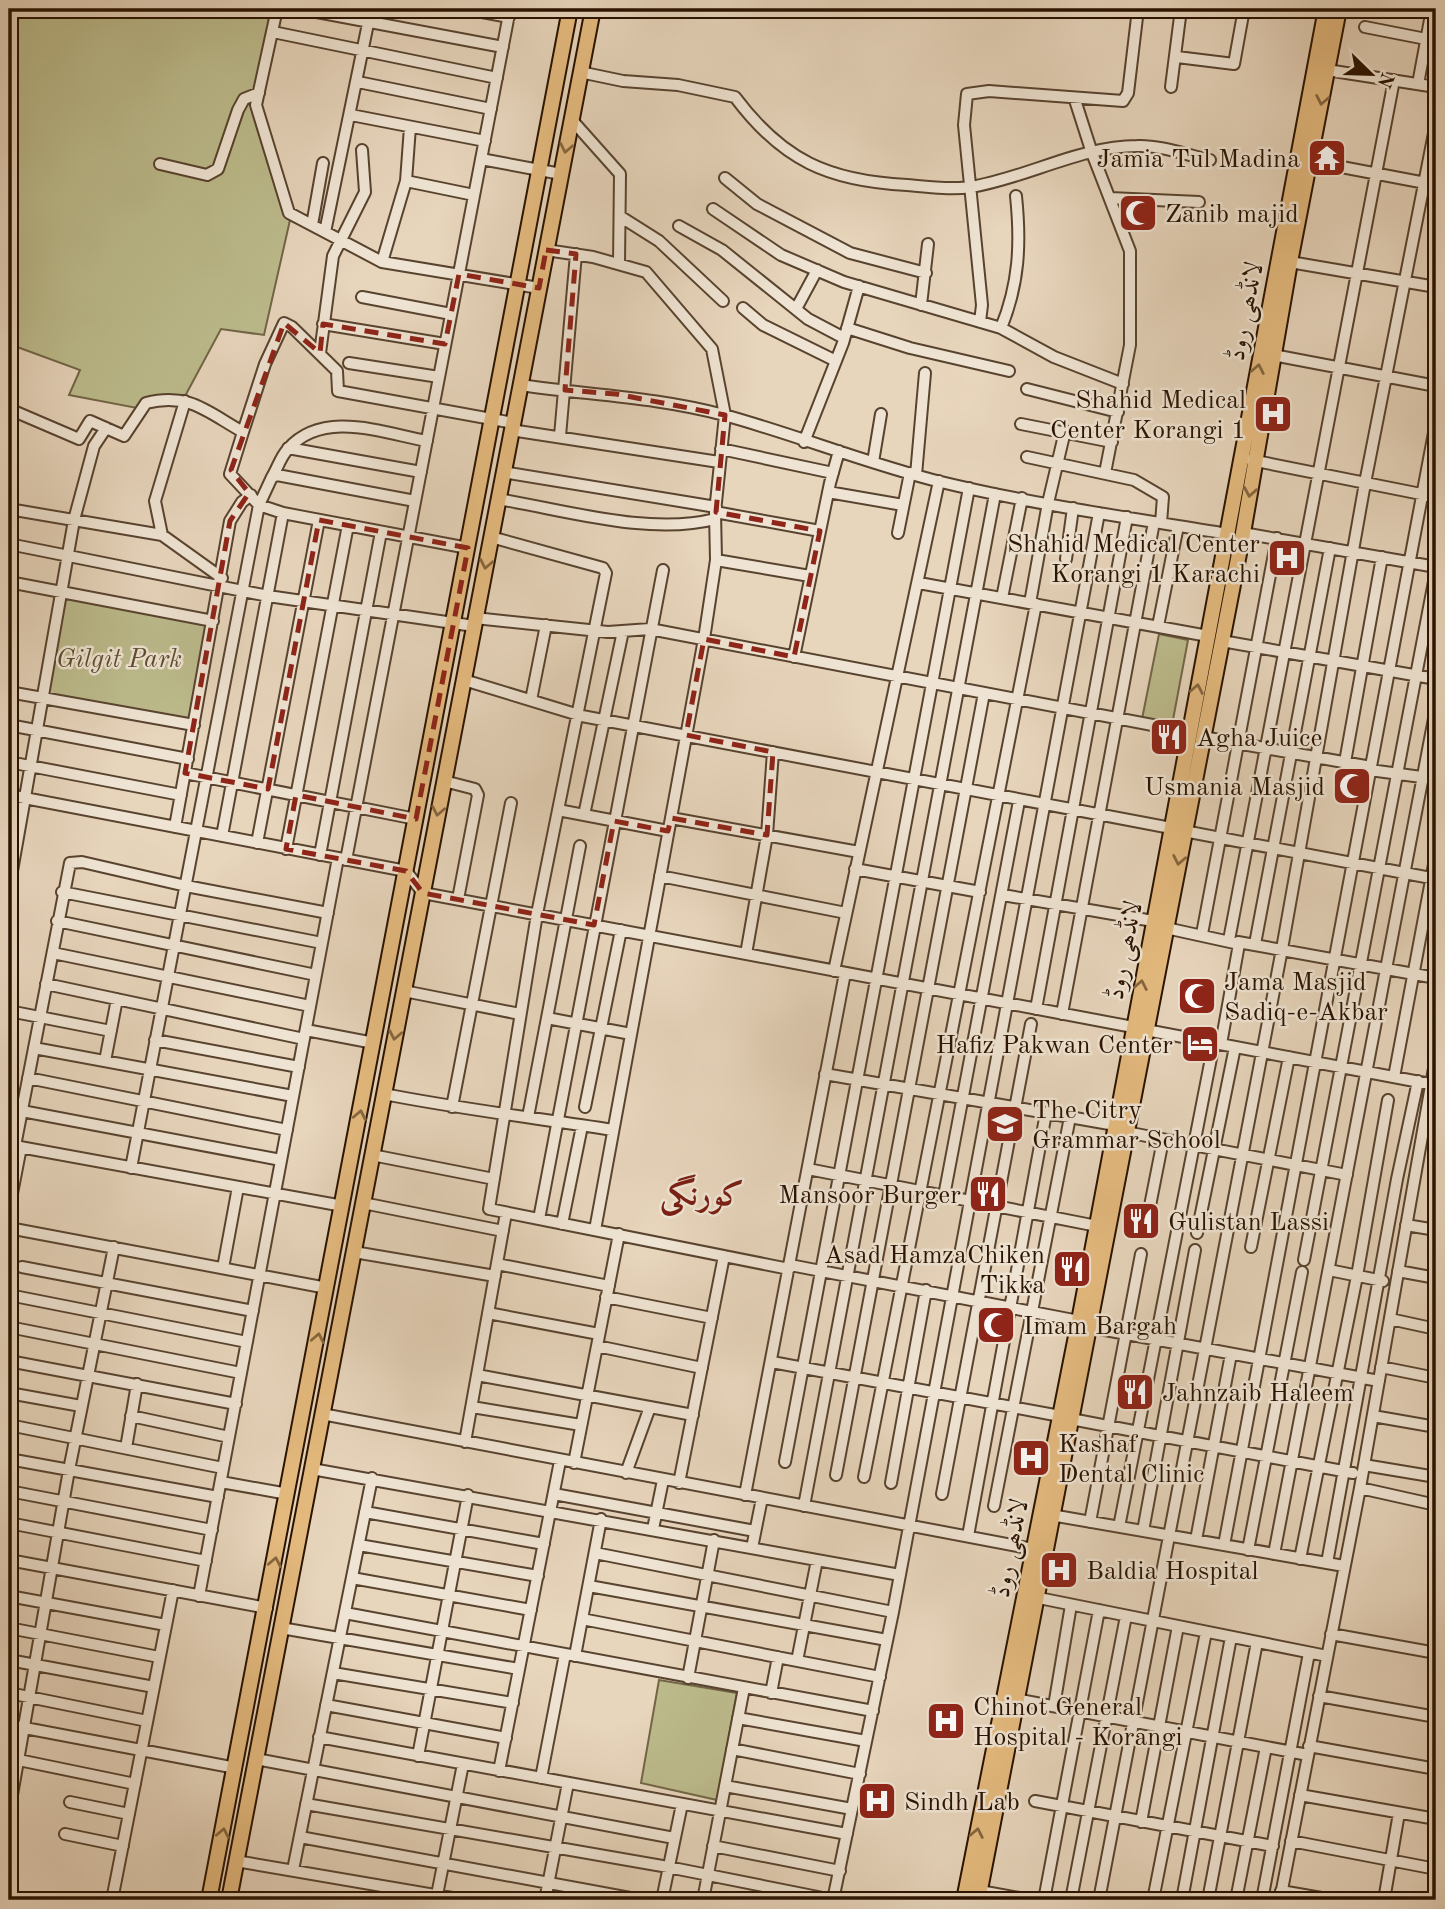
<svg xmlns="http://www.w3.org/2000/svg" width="1445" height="1909" viewBox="0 0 1445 1909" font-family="'Old Standard TT',Amiri,serif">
  <rect width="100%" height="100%" fill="#e7d5bc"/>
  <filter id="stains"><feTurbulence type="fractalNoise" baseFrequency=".00286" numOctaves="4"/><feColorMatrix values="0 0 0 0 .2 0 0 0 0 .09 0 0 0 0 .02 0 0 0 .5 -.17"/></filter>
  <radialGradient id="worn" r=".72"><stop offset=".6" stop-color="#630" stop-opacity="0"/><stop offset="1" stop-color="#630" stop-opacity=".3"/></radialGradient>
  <!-- green -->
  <path fill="#bcbb8c" stroke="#726646" stroke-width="2" d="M9,9H272L253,104L290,220L264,335L221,329L184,398L173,395L146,403L142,409L69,395L80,370L9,344Z
    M64,593L213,621L194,725L44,698Z
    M1159,634L1188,640L1172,725L1142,719Z
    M659,1680L737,1693L717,1800L641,1783Z"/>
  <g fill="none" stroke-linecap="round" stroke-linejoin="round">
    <!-- minor casing -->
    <g stroke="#58432f" stroke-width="14">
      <path id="minor" d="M277,9L256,105L289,213L382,262L539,288
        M301,9L503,47
        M466,9L509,17
        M1365,27L1426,39
        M273,32L497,78
        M1177,57L1234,64L1244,9
        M1327,70L1436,87
        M580,72L623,81L678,85L735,97C783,161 829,181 907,185C928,187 951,190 971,187C1026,178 1081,146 1137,146C1160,145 1187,155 1210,160
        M358,82L491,109
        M1418,84L1432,9
        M1171,87L1181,9
        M1075,100L1092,153L1130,251V345L1105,473
        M351,115L485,141
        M571,119L620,174L619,264
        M481,159L561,174
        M1310,161L1436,185
        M160,164L207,175L218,169L238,110L244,99L259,93
        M725,178L757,204L850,253L926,273
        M406,181L474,195
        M1110,198L1199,202
        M713,209L781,255L844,282L1001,328L1054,357L1123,384
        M621,217L659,241L723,301
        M312,225L323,163
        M679,226L722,250L808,319L844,338
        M325,232L371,9
        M546,250L593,257L646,272L712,349L725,415L715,512L716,560L704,639L595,1230
        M382,262L406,181L410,127
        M1290,262L1436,287
        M362,297L451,314
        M921,305L928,244
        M743,308L763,325L836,361
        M796,309L817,270
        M980,322L982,305L964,125L967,94L989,91L1123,101L1128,93L1138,9
        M323,324L445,344
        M847,328L910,348L1009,371
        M1001,328C1019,284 1021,244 1016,196
        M320,353L333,256L365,192L362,150
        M1273,355L1436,386
        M349,363L439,377
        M520,385C589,395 657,397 724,415C797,435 868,464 941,482C1036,505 1132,518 1228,534
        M1027,389L1118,412
        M9,409L79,439L90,421L124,436L146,403C189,392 207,412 243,432L230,474L259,505L283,513L468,548
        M1021,424L1112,442
        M511,430L719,462
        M243,432L265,364L284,323L292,327L337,371L338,391L513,423
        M560,436L576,254
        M804,442L843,343L859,286
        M288,448L421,472
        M721,449L833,473
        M1027,457L1134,480L1163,497L1161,523
        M1251,460L1436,497
        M873,462L881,414
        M503,472L716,507
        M916,475L925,373
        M272,477C277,469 281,456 288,449C323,409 383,433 427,441
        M828,492L903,505
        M498,499C565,510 650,536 715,519
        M9,509L162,535L222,578
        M715,512L820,531
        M898,533L910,473
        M1243,533L1436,567
        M162,535L155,501L185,401
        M491,537L603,568L606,573L537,914L489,1209L789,1269
        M9,544L268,596L474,626
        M1066,559L1073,508
        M716,560L810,576
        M9,582L213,621
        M919,583L1208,636
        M1002,598L1022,498
        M1030,603L1048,503L1065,431
        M475,618L608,632L650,629L1189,732
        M1158,626L1178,526
        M1222,641L1436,679
        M794,657L830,483L839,451
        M464,680L582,716L1171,828
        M9,692L194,725
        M531,700L546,625
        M9,725L188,759
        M1203,737L1371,767
        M9,762L181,795
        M1345,762L1382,557
        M1370,770L1436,779
        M185,773L416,819
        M444,781L475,789L478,795L458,899
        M9,795L406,871L423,893L1133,1027
        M558,810L668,831
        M584,815L623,631
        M671,818L859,852
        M175,827L230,521L242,502L251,495
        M1184,831L1436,879
        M222,836L283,513
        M257,843L319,520
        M286,849L348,525
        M320,855L381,532
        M346,860L510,9
        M855,869L980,892
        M660,876L846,913
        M9,888L74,520L94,446L106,428
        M62,892L322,943
        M1003,895L1153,921
        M57,921L316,975
        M1166,928L1239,944L1221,1044
        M1202,934L1277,538
        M1229,940L1394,80
        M1238,942L1436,978
        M1255,944L1330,548
        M53,953L310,1006
        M746,954L767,835L773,752
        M834,971L939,481
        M46,984L304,1039
        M404,991L520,1014
        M1036,1009L1127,517
        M9,1011L111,1031
        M1062,1014L1154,522
        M547,1018L631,1034
        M306,1030L374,1043
        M1146,1030L1425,1083
        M155,1040L299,1067
        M34,1048L293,1096
        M105,1061L117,999
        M825,1074L1115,1125
        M1394,1077L1436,854
        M28,1078L287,1130
        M384,1094C460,1109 536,1118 613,1130
        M452,1107L511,803
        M585,1107L621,930
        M22,1111L281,1160
        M528,1117L580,846
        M1126,1132L1347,1175
        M9,1145L343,1206
        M15,1146L70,863L82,862L186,886L328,913
        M372,1155L494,1179
        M131,1168L259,505L272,477L277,475L415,501
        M808,1169L1097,1226
        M944,1196L1019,801
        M363,1203L503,1231
        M9,1209L21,1147
        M539,1219L663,570
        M562,1224L582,1126
        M1406,1225L1436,1230
        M1146,1226L1163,1140
        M9,1228L327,1288
        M1197,1233L1235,1047
        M1251,1247L1289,1057
        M354,1252L495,1276
        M1304,1260L1436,571
        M497,1264L609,1286
        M790,1265L1079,1321
        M22,1267L253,1311
        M223,1268L238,1187
        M1329,1270L1383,1281
        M1398,1271L1436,1278
        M9,1295L247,1342
        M606,1297L712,1318
        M488,1313L599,1334
        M1390,1319L1436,1329
        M9,1327L241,1373
        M1089,1327L1379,1381
        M597,1346L702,1368
        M9,1361L236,1404
        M772,1362L1060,1416
        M1381,1367L1436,1378
        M477,1375L693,1415
        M9,1393L81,1406
        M472,1407L581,1425
        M322,1414L1033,1549
        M131,1416L229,1437
        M1373,1416L1436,1427
        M1071,1419L1353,1473
        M9,1425L223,1468
        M465,1442L506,1213
        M126,1448L137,1384
        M9,1459L218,1497
        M785,1462L969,488
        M574,1463L619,1234
        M1364,1465L1436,1477
        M312,1469L900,1575
        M626,1473L650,1407
        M836,1475L984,693
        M864,1477L1036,604
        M221,1482L288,1494
        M679,1483L724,1256
        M891,1483L926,1290
        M1360,1488L1436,1505
        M9,1491L212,1530
        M554,1494L755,1531
        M942,1494L1031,1024
        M745,1495L845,973
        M804,1506L995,494
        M994,1506L1070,1117
        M365,1512L544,1544
        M1051,1515L1344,1566
        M1090,1522L1141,1254
        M9,1523L206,1561
        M1119,1527L1214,1043
        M653,1529L663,1480
        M1143,1531L1195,1250
        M968,1536L1046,1113
        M1196,1540L1231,1354
        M359,1545L538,1576
        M1224,1545L1436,422
        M752,1548L762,1498
        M1248,1550L1302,1272
        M595,1553L893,1612
        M1274,1554L1436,708
        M1300,1559L1357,1276L1388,1100
        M9,1560L267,1608
        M1327,1563L1397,1179L1418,1081
        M352,1578L531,1610
        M589,1586L887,1640
        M9,1596L166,1625
        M199,1596L338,858
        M1034,1597L1327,1656
        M345,1613L873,1711
        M582,1619L880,1677
        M9,1628L159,1657
        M281,1628L519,1669
        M1331,1634L1436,1653
        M575,1656L601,1519
        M9,1660L154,1687
        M797,1661L817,1560
        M333,1673L513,1703
        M688,1678L714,1540
        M9,1693L147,1721
        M771,1693L778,1657
        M1319,1696L1436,1717
        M1015,1699L1308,1755
        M326,1705L506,1738
        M1054,1706L1071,1605
        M738,1718L866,1741
        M9,1725L236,1768
        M319,1737L847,1834
        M1309,1746L1436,1769
        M732,1749L860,1774
        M418,1756L468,1495
        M9,1758L135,1784
        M256,1759L674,1838
        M499,1771L560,1461
        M541,1778L565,1654
        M725,1786L852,1809
        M1300,1795L1436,1819
        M1035,1801L1273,1846
        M70,1802L129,1814
        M306,1804L668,1867L833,1900
        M9,1812L69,1470L114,1247
        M1141,1822L1178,1626
        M65,1834L123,1846
        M300,1837L641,1900
        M1291,1841L1436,1869
        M713,1846L840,1871
        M236,1861L464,1900
        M293,1870L372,1478
        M980,1891L1030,1900
        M1281,1891L1333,1900
        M437,1895L463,1764
        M112,1900L173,1590
        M545,1900L568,1783
        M662,1900L682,1804
        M703,1900L744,1688
        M833,1900L893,1612L1099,513
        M1044,1900L1099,1610
        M1071,1900L1126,1616
        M1099,1900L1282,949L1365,483L1436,123
        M1153,1900L1206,1632
        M1182,1900L1231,1637
        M1208,1900L1257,1642
        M1236,1900L1266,1747
        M1262,1900L1309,1653
        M1280,1900L1360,1488L1436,1057
        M1384,1900L1399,1813"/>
    </g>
    <!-- major casing -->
    <g stroke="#291200" stroke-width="18">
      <path id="major" d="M209,1900L570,9
        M229,1900L593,9
        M964,1900L1079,1321L1326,9
        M978,1900L1243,533L1290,262L1339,9"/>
    </g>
    <!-- minor -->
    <use href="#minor" stroke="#efe4d3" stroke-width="10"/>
    <!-- major -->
    <use href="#major" stroke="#e4ba7e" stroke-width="14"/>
  </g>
  <!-- one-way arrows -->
  <defs><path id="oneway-chevron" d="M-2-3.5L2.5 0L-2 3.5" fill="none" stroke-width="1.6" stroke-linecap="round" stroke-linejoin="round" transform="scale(1.75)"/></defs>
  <g stroke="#86663f">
    <use href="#oneway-chevron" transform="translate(1322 100) rotate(101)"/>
    <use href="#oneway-chevron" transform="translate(566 148) rotate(101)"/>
    <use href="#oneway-chevron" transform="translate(1258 369) rotate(-79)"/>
    <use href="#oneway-chevron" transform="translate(1250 492) rotate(100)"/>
    <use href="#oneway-chevron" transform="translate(486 564) rotate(101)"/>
    <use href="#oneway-chevron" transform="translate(1197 689) rotate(-79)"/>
    <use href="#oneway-chevron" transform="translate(438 811) rotate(101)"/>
    <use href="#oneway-chevron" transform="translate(1179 860) rotate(101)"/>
    <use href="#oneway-chevron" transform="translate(1141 985) rotate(-79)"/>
    <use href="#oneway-chevron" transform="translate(395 1035) rotate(101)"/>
    <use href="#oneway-chevron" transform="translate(360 1115) rotate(-79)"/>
    <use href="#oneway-chevron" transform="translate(318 1338) rotate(-79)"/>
    <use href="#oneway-chevron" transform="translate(275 1562) rotate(-79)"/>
    <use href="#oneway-chevron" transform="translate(223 1833) rotate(-79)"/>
    <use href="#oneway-chevron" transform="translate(977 1833) rotate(-79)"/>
  </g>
  <!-- marked area -->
  <path fill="none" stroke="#8f2418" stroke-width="5" stroke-dasharray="14 9" stroke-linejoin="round" d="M546,250L576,254L565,390L616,394L725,415L716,512L820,531L794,657L704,639L686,735L773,752L767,835L671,818L668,831L614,821L594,925L423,893L406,871L286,849L296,795L416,819L468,548L319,520L268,789L185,773L230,521L249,493L231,470L284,323L320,353L323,324L445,344L459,274L539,288Z"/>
  <!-- icons -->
  <defs>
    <g id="temple-square" transform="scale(2.0125)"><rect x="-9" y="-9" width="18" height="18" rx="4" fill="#8f2418" stroke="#efe4d3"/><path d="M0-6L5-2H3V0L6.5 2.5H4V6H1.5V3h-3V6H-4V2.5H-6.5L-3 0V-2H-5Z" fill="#fff"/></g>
    <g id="mosque-square" transform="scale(2.0125)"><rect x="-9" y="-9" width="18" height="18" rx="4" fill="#8f2418" stroke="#efe4d3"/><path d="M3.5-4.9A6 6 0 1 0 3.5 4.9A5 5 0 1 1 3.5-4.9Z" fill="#fff"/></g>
    <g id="hospital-square" transform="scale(2.0125)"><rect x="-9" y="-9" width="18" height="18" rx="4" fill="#8f2418" stroke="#efe4d3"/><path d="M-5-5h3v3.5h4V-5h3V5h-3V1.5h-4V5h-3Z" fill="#fff"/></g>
    <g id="restaurant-square" transform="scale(2.0125)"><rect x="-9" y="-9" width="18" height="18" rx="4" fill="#8f2418" stroke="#efe4d3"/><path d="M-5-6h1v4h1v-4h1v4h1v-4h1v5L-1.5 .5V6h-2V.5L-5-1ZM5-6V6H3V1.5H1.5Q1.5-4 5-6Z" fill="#fff"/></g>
    <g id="hotel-square" transform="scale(2.0125)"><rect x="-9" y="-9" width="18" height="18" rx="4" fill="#8f2418" stroke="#efe4d3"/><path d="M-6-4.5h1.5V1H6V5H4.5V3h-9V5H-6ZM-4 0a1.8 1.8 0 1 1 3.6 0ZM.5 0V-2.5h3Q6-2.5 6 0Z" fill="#fff"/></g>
    <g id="school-square" transform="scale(2.0125)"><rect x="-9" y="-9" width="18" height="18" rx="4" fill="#8f2418" stroke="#efe4d3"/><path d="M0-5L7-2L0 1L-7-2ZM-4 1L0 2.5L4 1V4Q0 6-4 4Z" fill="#fff"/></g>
  </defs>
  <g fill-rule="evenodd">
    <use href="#temple-square" x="1327" y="158"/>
    <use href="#mosque-square" x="1138" y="213"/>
    <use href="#hospital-square" x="1273" y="414"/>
    <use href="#hospital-square" x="1287" y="558"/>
    <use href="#restaurant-square" x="1169" y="737"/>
    <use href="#mosque-square" x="1352" y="786"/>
    <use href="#mosque-square" x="1197" y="996"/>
    <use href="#hotel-square" x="1200" y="1044"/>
    <use href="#school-square" x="1005" y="1124"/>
    <use href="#restaurant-square" x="988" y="1194"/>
    <use href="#restaurant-square" x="1141" y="1221"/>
    <use href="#restaurant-square" x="1072" y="1269"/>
    <use href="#mosque-square" x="996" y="1325"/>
    <use href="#restaurant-square" x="1135" y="1392"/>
    <use href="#hospital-square" x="1031" y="1458"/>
    <use href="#hospital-square" x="1059" y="1570"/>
    <use href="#hospital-square" x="946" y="1721"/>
    <use href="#hospital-square" x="877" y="1801"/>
  </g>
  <g text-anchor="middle" stroke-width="5" stroke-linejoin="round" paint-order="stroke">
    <!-- poi labels -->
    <g font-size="26" fill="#291200" stroke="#efe4d3" text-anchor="start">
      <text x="1300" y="167" text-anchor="end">Jamia Tul Madina</text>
      <text x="1165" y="222">Zanib majid</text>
      <text x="1246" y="408" text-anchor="end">Shahid Medical<tspan x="1246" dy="30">Center Korangi 1</tspan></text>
      <text x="1260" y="552" text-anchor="end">Shahid Medical Center<tspan x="1260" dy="30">Korangi 1 Karachi</tspan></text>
      <text x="1196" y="746">Agha Juice</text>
      <text x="1325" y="795" text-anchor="end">Usmania Masjid</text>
      <text x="1224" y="990">Jama Masjid<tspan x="1224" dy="30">Sadiq-e-Akbar</tspan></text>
      <text x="1173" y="1053" text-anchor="end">Hafiz Pakwan Center</text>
      <text x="1032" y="1118">The Citry<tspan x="1032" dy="30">Grammar School</tspan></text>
      <text x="961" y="1203" text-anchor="end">Mansoor Burger</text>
      <text x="1168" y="1230">Gulistan Lassi</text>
      <text x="1045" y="1263" text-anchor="end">Asad HamzaChiken<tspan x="1045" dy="30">Tikka</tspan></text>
      <text x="1023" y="1334">Imam Bargah</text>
      <text x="1162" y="1401">Jahnzaib Haleem</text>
      <text x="1058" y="1452">Kashaf<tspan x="1058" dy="30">Dental Clinic</tspan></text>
      <text x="1086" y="1579">Baldia Hospital</text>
      <text x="973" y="1715">Chinot General<tspan x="973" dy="30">Hospital - Korangi</tspan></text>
      <text x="904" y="1810">Sindh Lab</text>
    </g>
    <!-- street labels -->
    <g font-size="26" fill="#291200" stroke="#efe4d3">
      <text transform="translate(1244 311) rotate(-79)" y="9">لانڈھی روڈ</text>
      <text transform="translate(1123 950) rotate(-79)" y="9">لانڈھی روڈ</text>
      <text transform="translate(1009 1548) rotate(-79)" y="9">لانڈھی روڈ</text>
    </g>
    <!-- park labels -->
    <g font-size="26" font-style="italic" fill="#5c4d31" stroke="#efe4d3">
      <text x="119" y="667">Gilgit Park</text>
    </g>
    <!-- district labels -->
    <g font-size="33" font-weight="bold" fill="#7a1f14" stroke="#efe4d3">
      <text x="702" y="1205">کورنگی</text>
    </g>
  </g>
  <!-- margin -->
  <rect width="1445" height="1909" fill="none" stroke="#e7d5bc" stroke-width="35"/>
  <rect x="10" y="10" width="1424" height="1888" fill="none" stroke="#291200" stroke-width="3.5"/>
  <rect x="18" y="18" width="1410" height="1874" fill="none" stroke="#291200" stroke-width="2"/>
  <!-- north arrow -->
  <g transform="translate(1371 74) rotate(113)" stroke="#efe4d3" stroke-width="5" paint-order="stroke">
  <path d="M0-5L12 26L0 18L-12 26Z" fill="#291200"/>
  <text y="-10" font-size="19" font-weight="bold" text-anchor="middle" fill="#291200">N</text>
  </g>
  <rect width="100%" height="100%" filter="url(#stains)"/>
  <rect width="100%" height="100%" fill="url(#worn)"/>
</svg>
